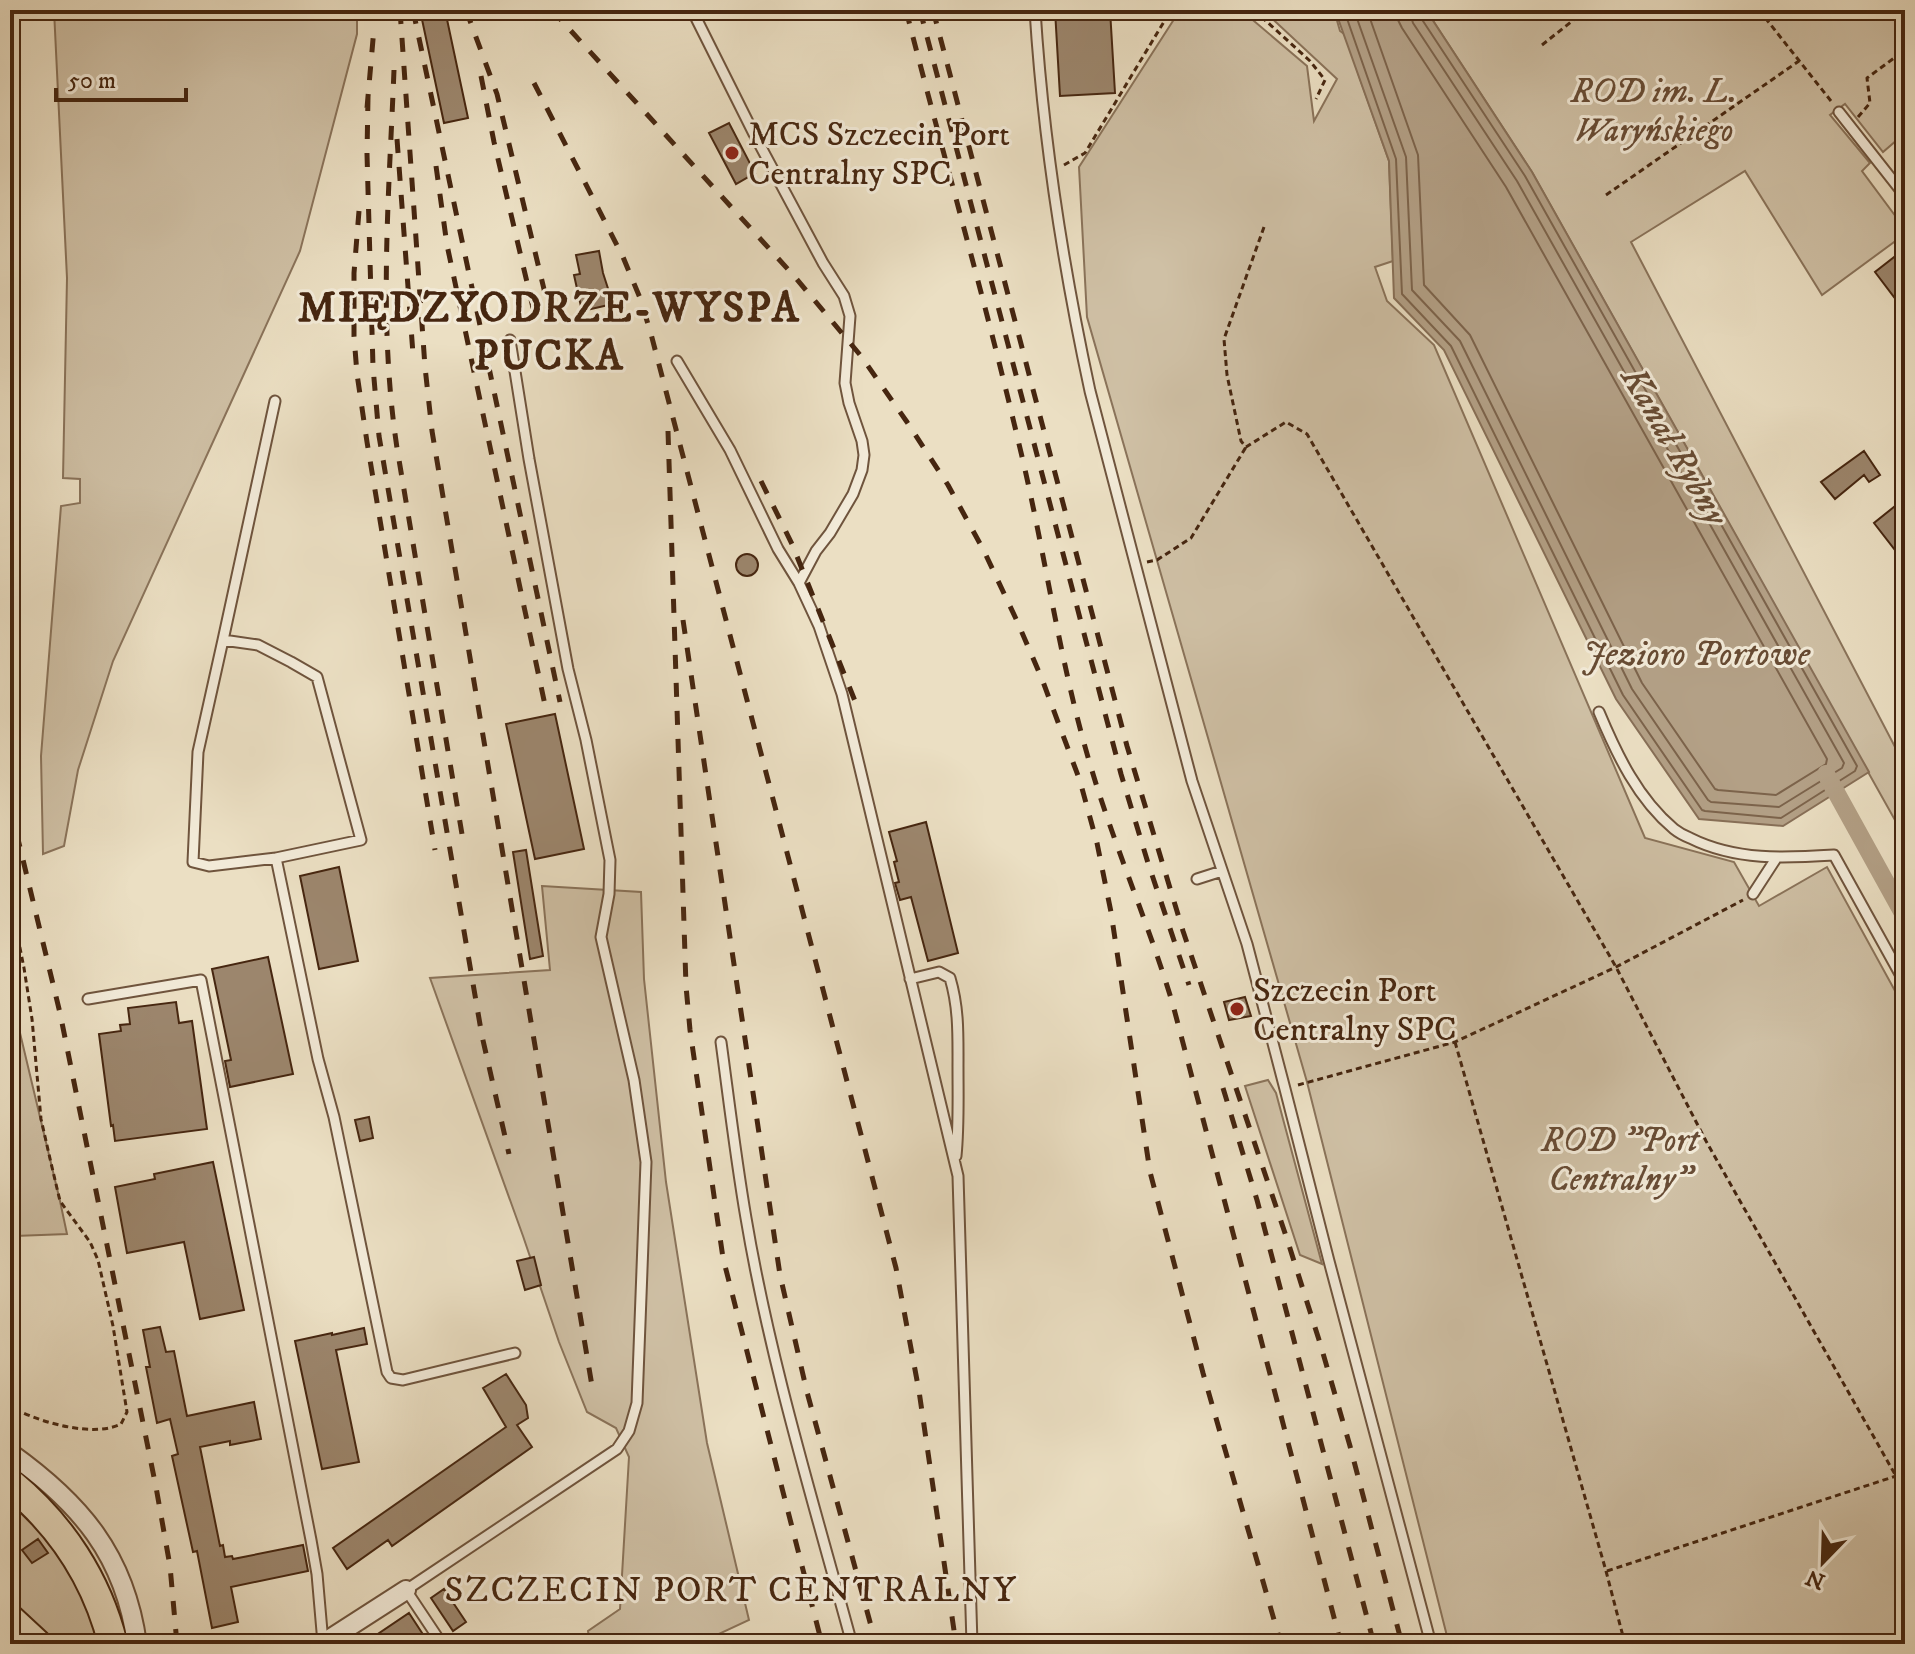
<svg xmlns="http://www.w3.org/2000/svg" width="1915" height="1654" viewBox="0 0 1915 1654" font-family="'IM FELL DW Pica',serif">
  <rect width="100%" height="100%" fill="#ebdfc3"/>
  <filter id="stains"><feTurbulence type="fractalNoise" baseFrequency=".0025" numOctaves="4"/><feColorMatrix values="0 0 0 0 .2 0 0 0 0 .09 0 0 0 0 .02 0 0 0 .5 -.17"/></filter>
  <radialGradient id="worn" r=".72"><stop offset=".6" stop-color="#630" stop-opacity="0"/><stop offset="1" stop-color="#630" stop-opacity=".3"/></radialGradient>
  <!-- green -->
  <path fill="#cfc0a5" stroke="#8a735a" stroke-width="2" d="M54,10H357V34L300,251L113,661L78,770L64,846L43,854L41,756L61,506L80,503V479L63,478L67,278Z
    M1180,10H1241L1307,66L1314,121L1337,79L1263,10H1334L1340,31L1351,39L1358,73L1389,161L1393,261L1375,267L1387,301L1434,345L1645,838L1734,862L1759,906L1827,867L1905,1009V1644H1449L1307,1082L1087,317L1079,167Z
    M1426,10H1905V133L1883,152L1845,104L1830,115L1870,163L1862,171L1905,229V234L1822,295L1745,171L1631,242L1905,766V838L1532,172Z
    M542,886L641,892L644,979L666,1182L707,1443L749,1620L710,1638L711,1644H590L588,1631L620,1609L629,1457L616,1428L587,1412L559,1342L523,1236L430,978L550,970Z
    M10,991L60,1201L67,1234L15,1236L10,1219Z
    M1268,1080L1276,1093L1322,1264L1300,1255L1245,1086Z
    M10,1493L76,1571L101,1644H50L10,1601Z"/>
  <!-- water -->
  <path fill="#b3a086" stroke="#876f57" stroke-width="2" d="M1335,10H1426L1532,172L1869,772L1783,826L1699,819L1616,699L1444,350L1394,298L1389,161Z"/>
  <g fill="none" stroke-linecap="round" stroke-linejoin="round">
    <!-- shore -->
    <path stroke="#7c634b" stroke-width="2" d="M1344,10L1396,159L1402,294L1451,346L1623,695L1702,810L1705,811L1781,818L1855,771L1857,766L1525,176L1421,18L1420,10
      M1354,10L1406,157L1412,290L1460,341L1632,689L1708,800L1711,802L1779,807L1842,768L1844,763L1517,181L1413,23L1409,10
      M1367,10L1418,155L1424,285L1470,335L1642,683L1715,789L1718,790L1776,795L1826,764L1827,759L1506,187L1402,28L1398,20L1397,10"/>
    <!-- canal -->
    <path stroke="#b3a086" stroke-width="18" d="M1826,774L1905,917"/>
  </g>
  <!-- building -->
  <path fill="#9c866d" stroke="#462610" stroke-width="2" d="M420,10H445L468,118L444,123Z
    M1055,10H1110L1115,93L1060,96Z
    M729,123L755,173L736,184L709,133Z
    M599,251L603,273L613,304L582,311L574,275L580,274L576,255Z
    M1898,254L1905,264V289L1894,297L1875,272Z
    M1864,451L1880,475L1869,482L1864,475L1835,499L1821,482Z
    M1905,498V542L1895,550L1874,523Z
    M736 565a11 11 0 1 1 22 0a11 11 0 1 1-22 0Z
    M555,714L584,849L535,859L506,724Z
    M926,822L958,953L928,961L911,897L900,900L895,883L899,882L894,862L897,861L889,832Z
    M526,850L543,956L530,959L513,852Z
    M339,867L358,961L319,969L300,876Z
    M268,957L293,1074L230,1087L225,1061L231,1060L212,969Z
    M1245,997L1251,1016L1229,1020L1224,1002Z
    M176,1002L179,1023L192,1021L207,1129L115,1141L113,1125L111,1126L99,1034L121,1031L120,1025L130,1024L128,1008Z
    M369,1117L373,1138L360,1141L355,1120Z
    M213,1162L244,1310L200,1319L184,1242L127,1253L115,1187L155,1179L154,1174Z
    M534,1257L541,1285L525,1290L517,1261Z
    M160,1327L166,1352L174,1351L187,1416L254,1402L261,1439L230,1445V1441L200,1447L220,1546L223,1545L225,1557L232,1556L233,1559L303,1545L308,1571L231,1587L238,1622L212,1628L197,1551L193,1552L172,1456L178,1454L170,1419L157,1423L146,1367H150L143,1330Z
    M364,1328L367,1344L336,1350L359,1462L322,1469L295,1341L332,1333V1335Z
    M506,1374L526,1405L528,1418L517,1425L532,1447L392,1546L388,1540L347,1569L333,1548L506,1427L483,1388Z
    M38,1539L48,1553L32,1563L22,1550Z
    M444,1589L466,1622L453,1631L431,1598Z
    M409,1613L426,1639L419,1644H363Z"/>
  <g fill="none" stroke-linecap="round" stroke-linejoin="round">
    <!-- lane casing -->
    <g stroke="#6f543d" stroke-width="13">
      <path id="lane" d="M692,10L754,134L823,263L844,296L850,316L845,383L849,403L862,441L864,455L862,470L853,494L830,533L816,551L799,583
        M1035,10C1043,138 1063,266 1090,391L1192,781L1247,944L1285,1089L1329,1261L1431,1644
        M1839,112L1905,196
        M677,361L730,450L778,549L799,583L819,626L842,694L958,1176L972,1644
        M223,640L275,401
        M1599,712C1617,755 1638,799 1674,829C1679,833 1685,836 1690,838C1736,861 1785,858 1834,855L1905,983
        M276,858L361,840L317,677L291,662L258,645L223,640L198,752L193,862L209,866L276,858L318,1059L334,1117L387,1372L391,1378L403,1380L515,1353
        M1197,879L1222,871
        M1753,894L1777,857
        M910,979L939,972L950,978C959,1008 958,1036 958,1067C958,1097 959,1126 956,1156
        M88,999L201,980L311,1540L317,1574L323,1643
        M721,1042C729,1101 736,1160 746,1218C770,1361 814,1504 852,1644
        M442,1644L406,1590L617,1449L629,1431L637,1403L646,1162L634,1080L601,937L609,894L610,860L586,740L568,669L529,459L510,340"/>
    </g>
    <!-- street casing -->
    <g stroke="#6f543d" stroke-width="22">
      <path id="street" d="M10,1453C80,1503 125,1555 137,1644
        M322,1644L406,1590"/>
    </g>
    <!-- primary casing -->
    <g stroke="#462610" stroke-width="32">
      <path id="primary" d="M10,1483C61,1525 97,1580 113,1644
        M10,1619L37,1644"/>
    </g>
    <!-- path -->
    <path stroke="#462610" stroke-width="3" stroke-dasharray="6 4" stroke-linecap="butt" d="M1254,10L1310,61L1325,80L1316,99
      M1759,10L1831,101
      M1542,45L1586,10
      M1858,117L1870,103L1867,78L1905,50
      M1064,165L1085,153L1171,10
      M1606,195L1799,61
      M1264,227L1224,339L1227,375L1241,441L1246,447L1286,422L1307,434L1616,967L1706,1141L1905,1492
      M1147,562L1157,560L1191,538L1246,447
      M10,898L24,968L32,1019L41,1119L51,1163L60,1201L90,1242L98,1260L113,1326L127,1412L121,1424C95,1437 47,1424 21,1412
      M1455,1042L1606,1571L1625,1644
      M1298,1085L1455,1042L1616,967L1743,900
      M1607,1571L1896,1476"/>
    <!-- lane -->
    <use href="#lane" stroke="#f2ead8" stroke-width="9"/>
    <!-- street -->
    <use href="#street" stroke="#f2ead8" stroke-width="18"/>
    <!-- primary -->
    <use href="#primary" stroke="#ebdfc3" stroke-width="28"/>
    <!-- rail -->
    <path stroke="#462610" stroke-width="5" stroke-dasharray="14 14" stroke-linecap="butt" d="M400,10L425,367L432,431L592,1386
      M413,10L560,702
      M466,10L497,94L549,310
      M552,10L795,277L861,356L907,422L948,485L984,551L1017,621L1042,679L1080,781L1097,843L1111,912L1150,1172L1203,1373L1281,1644
      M906,10C943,155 985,299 1019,444C1045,551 1059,660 1090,764C1114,846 1149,924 1173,1005L1341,1644
      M920,10L1121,774L1148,863L1189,985
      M933,10L1127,746L1183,931L1287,1239L1320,1343L1350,1446L1402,1644
      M394,70C389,196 378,323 397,448L464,846
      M481,76L494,142L534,312
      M534,83L623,257L640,298L651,334L896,1268L919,1391L956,1644
      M368,97L367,154L373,367L379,436L482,1036L509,1154
      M367,108L374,28
      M397,139L413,354
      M436,166L447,245L545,705
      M359,211L354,273V336L357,374L367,442L435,850
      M668,431L686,986L690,1030L723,1258L822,1644
      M761,481L792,544L857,706
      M683,620L780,1275L807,1392L876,1644
      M10,806L60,1013L156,1487L170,1566L177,1644
      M1223,1088L1257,1200L1374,1644"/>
  </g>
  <!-- markers -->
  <g fill="#8f2418" stroke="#f2ead8" stroke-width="3">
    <circle cx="732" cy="153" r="8"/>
    <circle cx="1237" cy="1009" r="8"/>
  </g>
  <g text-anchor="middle" stroke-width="6" stroke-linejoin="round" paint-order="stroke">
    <!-- park labels -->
    <g font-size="34" font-style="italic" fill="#684c35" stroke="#f2ead8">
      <text x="1654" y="102">ROD im. L.<tspan x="1654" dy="39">Waryńskiego</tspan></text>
      <text x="1620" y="1151">ROD "Port<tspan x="1620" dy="39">Centralny"</tspan></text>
    </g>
    <!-- poi labels -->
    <g font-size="34" fill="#462610" stroke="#f2ead8" text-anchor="start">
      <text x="748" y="145">MCS Szczecin Port<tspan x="748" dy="39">Centralny SPC</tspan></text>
      <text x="1253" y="1001">Szczecin Port<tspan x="1253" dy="39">Centralny SPC</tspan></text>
    </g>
    <!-- water labels -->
    <g font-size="36" font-style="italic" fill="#674b33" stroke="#f2ead8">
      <text transform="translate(1676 445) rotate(60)" y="13">Kanał Rybny</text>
      <text x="1696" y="665">Jezioro Portowe</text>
    </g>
    <!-- neighbourhood labels -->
    <g font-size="36" letter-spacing="2" fill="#462610" stroke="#f2ead8">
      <text x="731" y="1601">SZCZECIN PORT CENTRALNY</text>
    </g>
    <!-- district labels -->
    <g font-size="42" font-weight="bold" letter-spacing="2" fill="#462610" stroke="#f2ead8">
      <text x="549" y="321">MIĘDZYODRZE-WYSPA<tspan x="549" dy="48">PUCKA</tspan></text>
    </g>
  </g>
  <!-- margin -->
  <rect width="1915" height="1654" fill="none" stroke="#ebdfc3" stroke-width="40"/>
  <rect x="12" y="12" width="1891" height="1630" fill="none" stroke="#462610" stroke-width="4"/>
  <rect x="20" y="20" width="1875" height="1614" fill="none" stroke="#462610" stroke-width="2"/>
  <!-- north arrow -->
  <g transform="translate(1823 1562) rotate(203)" stroke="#f2ead8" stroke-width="6" paint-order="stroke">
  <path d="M0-6L14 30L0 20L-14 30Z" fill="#462610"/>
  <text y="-12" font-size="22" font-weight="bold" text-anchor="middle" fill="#462610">N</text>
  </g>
  <!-- scale -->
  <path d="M56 88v12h130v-12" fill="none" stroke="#462610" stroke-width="4"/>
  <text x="68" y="88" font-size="24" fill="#462610" stroke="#f2ead8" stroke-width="6" paint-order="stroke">50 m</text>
  <rect width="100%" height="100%" filter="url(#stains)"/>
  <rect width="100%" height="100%" fill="url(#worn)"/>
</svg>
